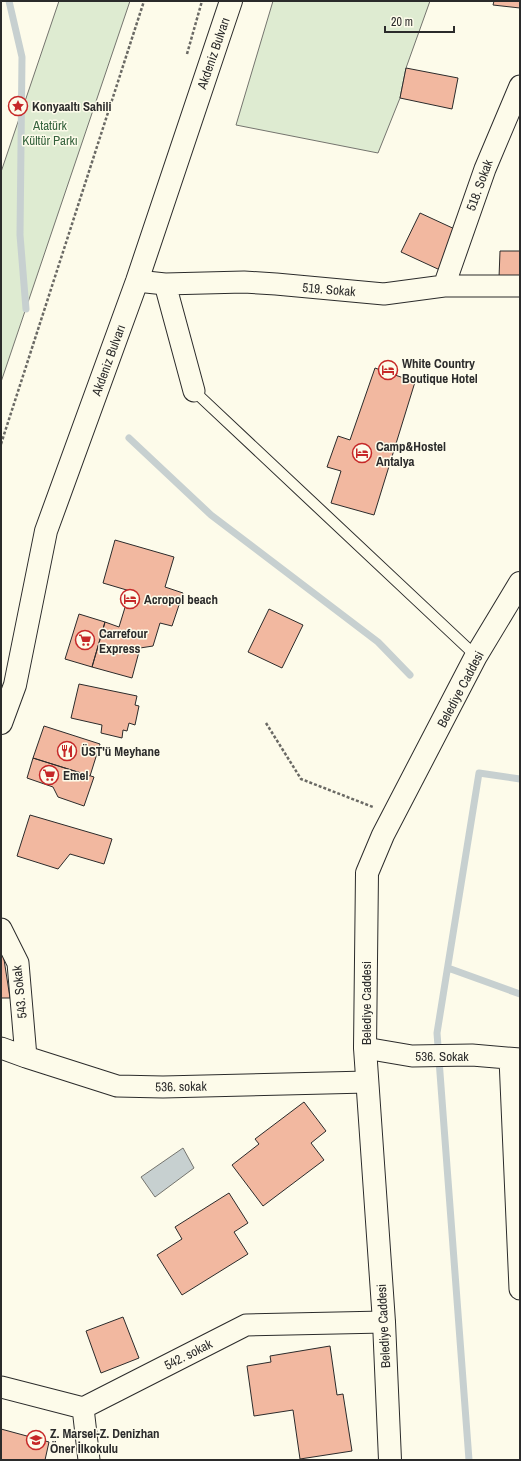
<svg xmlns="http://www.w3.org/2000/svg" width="521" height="1461" viewBox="0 0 521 1461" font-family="'Archivo Narrow',sans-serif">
  <rect width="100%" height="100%" fill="#fdfbea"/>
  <!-- green -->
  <path fill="#deebd1" stroke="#74746e" d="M59,1H130L1,382V172Z
    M273,1H430L406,68L400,98L378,153L236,125Z"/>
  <!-- water -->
  <path fill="#c7d0d0" stroke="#74746e" d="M183,1148L194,1168L155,1197L141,1177Z"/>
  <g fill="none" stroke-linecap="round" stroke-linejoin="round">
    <!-- stream -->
    <path stroke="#c7d0d0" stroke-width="7" d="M9,1L22,57L20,235L26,309
      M129,438L211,515L378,642L410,675
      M448,968L520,994
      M469,1460L437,1033L479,773L520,779"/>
  </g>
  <!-- building -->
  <path fill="#f2b8a0" stroke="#2b2b2b" d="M494,1H520V8L493,5Z
    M406,68L458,78L452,109L400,98Z
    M420,213L459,231L440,270L401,252Z
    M500,251H520V278H499Z
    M375,368L415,382L374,515L331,503L341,471L327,467L338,436L350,440Z
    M115,540L174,557L165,587L183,593L172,626L160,623L153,646L140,648L132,678L92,667L105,622L119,627L130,591L103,583Z
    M269,609L303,625L282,668L248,652Z
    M79,614L105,622L92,667L65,659Z
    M79,684L137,696L135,705L139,706L135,725L129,723L127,731L123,730L122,738L101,733L102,725L71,718Z
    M44,726L100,744L90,776L33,758Z
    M33,758L94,777L84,806L58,797L53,787L27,778Z
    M30,815L112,839L104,864L70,854L58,869L17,856Z
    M1,953H3L10,998H1Z
    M304,1102L326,1131L311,1143L324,1160L263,1206L232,1165L259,1144L255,1139Z
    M229,1193L248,1223L234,1232L248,1254L182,1295L157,1255L182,1239L175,1227Z
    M123,1317L139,1358L101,1373L86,1331Z
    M330,1346L337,1395L343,1394L352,1451L300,1459L293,1410L254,1416L247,1366L271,1362L270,1356Z
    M1,1429L49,1442L45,1460H1Z"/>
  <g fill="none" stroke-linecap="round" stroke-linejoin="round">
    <!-- lane casing -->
    <g stroke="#2b2b2b" stroke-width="12">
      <path id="lane" d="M194,391L476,656"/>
    </g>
    <!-- street casing -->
    <g stroke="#2b2b2b" stroke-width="23">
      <path id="street" d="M137,281L165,284L244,282L276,284L384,294L444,286H520
        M165,284L194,391
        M444,286L485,169L520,86
        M1,929L18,963L26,1057
        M1,1048L26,1057L117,1086L163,1087L367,1082
        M365,1048L412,1056L472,1055L520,1059
        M510,1059L520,1289
        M1,1387L83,1408L246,1325L384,1322
        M83,1408L89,1460"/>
    </g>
    <!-- secondary casing -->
    <g stroke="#2b2b2b" stroke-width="24">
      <path id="secondary" d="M1,723L15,685L46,531L137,281L231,1
        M390,1460L384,1322L365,1048L367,873L383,835L476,656L520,583"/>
    </g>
    <!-- path -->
    <path stroke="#6a6964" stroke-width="2.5" stroke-dasharray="3 2" stroke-linecap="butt" d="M187,54L202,1
      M1,444L144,1
      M266,723L301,779L373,807"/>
    <!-- lane -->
    <use href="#lane" stroke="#fdfbea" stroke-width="10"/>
    <!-- street -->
    <use href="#street" stroke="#fdfbea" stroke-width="21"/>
    <!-- secondary -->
    <use href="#secondary" stroke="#fdfbea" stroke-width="22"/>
  </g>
  <!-- icons -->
  <defs>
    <g id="sight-ring" transform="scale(1)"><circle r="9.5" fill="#fdfbea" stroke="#c62828" stroke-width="1.5"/><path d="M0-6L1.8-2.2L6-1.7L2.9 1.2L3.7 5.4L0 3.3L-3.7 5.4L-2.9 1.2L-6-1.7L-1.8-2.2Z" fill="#c62828"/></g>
    <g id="hotel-ring" transform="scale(1)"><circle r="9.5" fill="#fdfbea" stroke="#c62828" stroke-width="1.5"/><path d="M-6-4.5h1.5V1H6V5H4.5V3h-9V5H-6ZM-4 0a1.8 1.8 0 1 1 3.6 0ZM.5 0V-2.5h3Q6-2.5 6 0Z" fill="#c62828"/></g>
    <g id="supermarket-ring" transform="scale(1)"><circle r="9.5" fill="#fdfbea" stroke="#c62828" stroke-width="1.5"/><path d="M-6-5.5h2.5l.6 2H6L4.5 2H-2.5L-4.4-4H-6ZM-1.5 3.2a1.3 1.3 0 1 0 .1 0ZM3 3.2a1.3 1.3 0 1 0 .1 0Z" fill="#c62828"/></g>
    <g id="restaurant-ring" transform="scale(1)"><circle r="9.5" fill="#fdfbea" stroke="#c62828" stroke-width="1.5"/><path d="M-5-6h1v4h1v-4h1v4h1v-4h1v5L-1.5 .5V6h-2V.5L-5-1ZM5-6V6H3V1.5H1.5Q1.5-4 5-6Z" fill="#c62828"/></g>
    <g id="school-ring" transform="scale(1)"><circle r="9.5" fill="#fdfbea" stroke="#c62828" stroke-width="1.5"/><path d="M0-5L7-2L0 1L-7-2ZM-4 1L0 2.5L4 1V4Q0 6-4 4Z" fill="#c62828"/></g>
  </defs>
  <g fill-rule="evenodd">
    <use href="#sight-ring" x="18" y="106"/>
    <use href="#hotel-ring" x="388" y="370"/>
    <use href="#hotel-ring" x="362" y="453"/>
    <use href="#hotel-ring" x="130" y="599"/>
    <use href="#supermarket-ring" x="85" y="640"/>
    <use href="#restaurant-ring" x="67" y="751"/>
    <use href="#supermarket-ring" x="49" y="775"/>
    <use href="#school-ring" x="36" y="1440"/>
  </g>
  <g text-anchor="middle" stroke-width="3" stroke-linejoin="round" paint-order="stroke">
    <!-- street labels -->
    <g font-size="13" fill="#2b2b2b" stroke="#fdfbea">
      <text transform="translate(213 53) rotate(-71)" y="5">Akdeniz Bulvarı</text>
      <text transform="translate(479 185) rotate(-70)" y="5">518. Sokak</text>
      <text transform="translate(329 289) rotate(5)" y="5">519. Sokak</text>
      <text transform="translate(108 360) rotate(-70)" y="5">Akdeniz Bulvarı</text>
      <text transform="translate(460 689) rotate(-62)" y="5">Belediye Caddesi</text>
      <text transform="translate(19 992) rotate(-96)" y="5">543. Sokak</text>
      <text transform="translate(366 1003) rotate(-90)" y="5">Belediye Caddesi</text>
      <text x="442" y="1061">536. Sokak</text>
      <text transform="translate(181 1086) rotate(-1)" y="5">536. sokak</text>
      <text transform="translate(383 1326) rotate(-93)" y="5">Belediye Caddesi</text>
      <text transform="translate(188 1354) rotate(-27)" y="5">542. sokak</text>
    </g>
    <!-- poi labels -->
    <g font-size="13" font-weight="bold" fill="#2b2b2b" stroke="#fdfbea" text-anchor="start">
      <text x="32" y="111">Konyaaltı Sahili</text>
      <text x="402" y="368">White Country<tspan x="402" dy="15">Boutique Hotel</tspan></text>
      <text x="376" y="451">Camp&amp;Hostel<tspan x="376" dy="15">Antalya</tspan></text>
      <text x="144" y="604">Acropol beach</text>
      <text x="99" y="638">Carrefour<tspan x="99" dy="15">Express</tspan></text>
      <text x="81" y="756">ÜST'ü Meyhane</text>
      <text x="63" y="780">Emel</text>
      <text x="50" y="1438">Z. Marsel-Z. Denizhan<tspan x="50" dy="15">Öner İlkokulu</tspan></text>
    </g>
    <!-- park labels -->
    <g font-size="13" fill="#34623c" stroke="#fdfbea">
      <text x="50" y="130">Atatürk<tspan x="50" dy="15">Kültür Parkı</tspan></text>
    </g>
  </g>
  <!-- border -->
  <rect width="521" height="1461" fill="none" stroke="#2b2b2b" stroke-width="4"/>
  <!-- scale -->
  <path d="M385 26v6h69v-6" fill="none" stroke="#2b2b2b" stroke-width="2"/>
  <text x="391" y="26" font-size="12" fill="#2b2b2b" stroke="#fdfbea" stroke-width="3" paint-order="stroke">20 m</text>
</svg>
